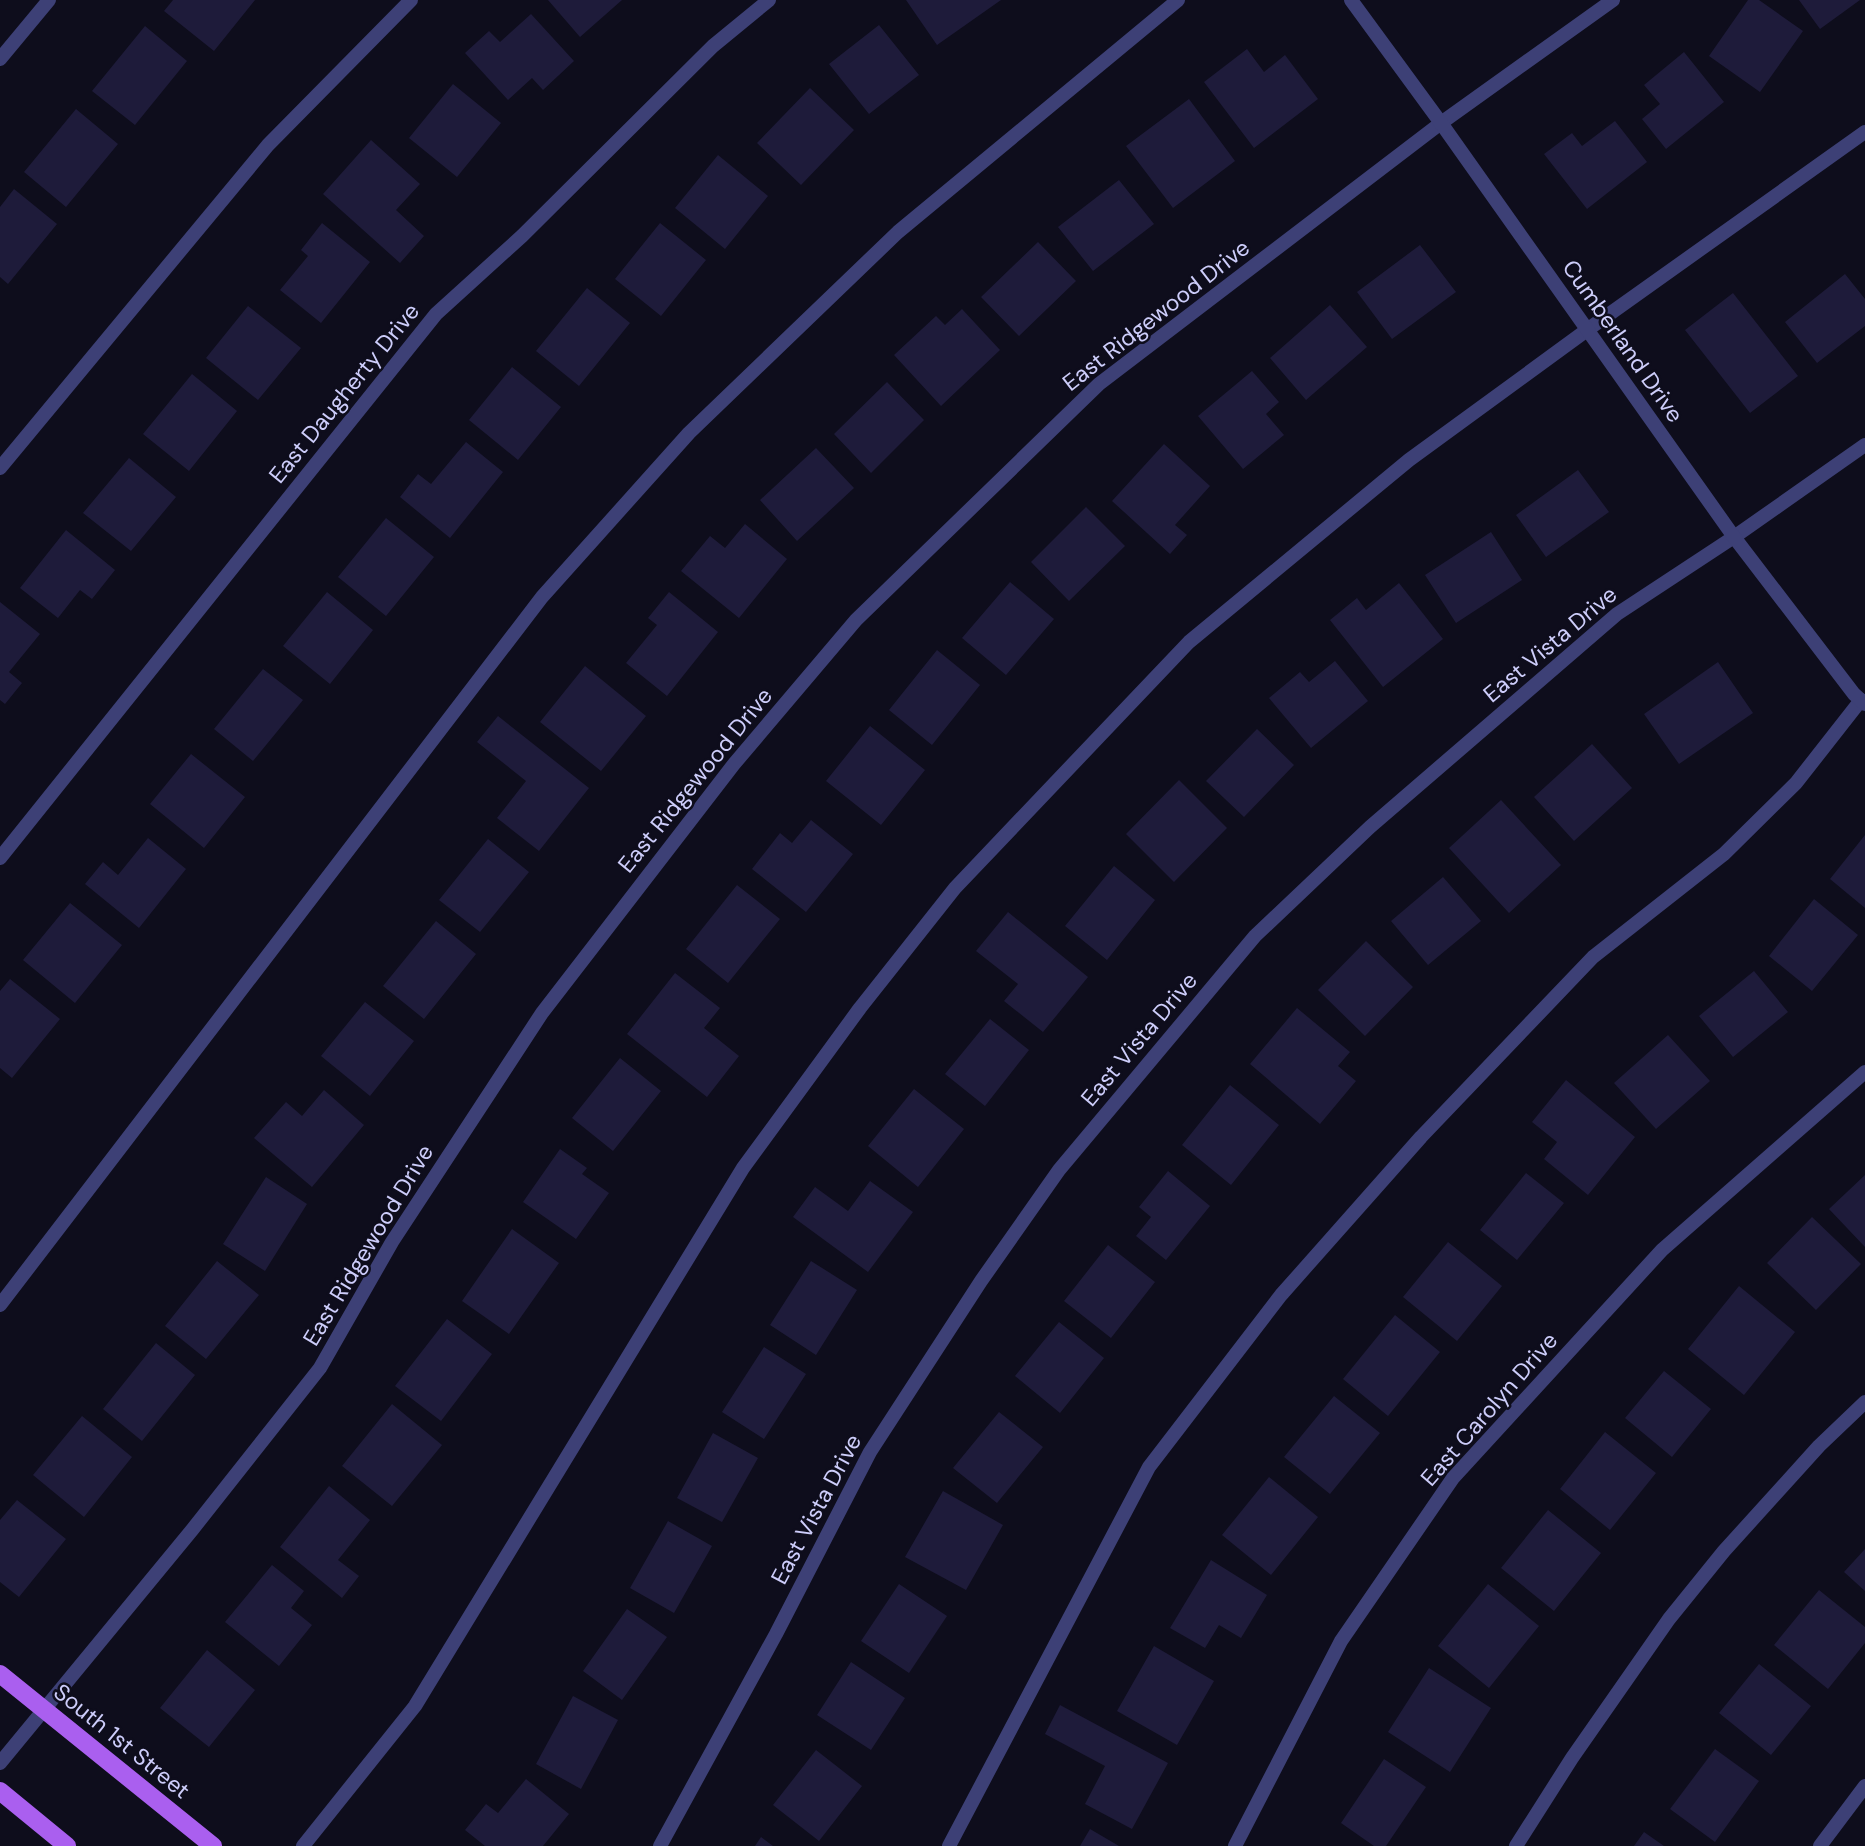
<svg xmlns="http://www.w3.org/2000/svg" width="1865" height="1846" viewBox="0 0 1865 1846" font-family="'DM Sans',sans-serif">
  <rect width="100%" height="100%" fill="#0e0d1c"/>
  <!-- building -->
  <path fill="#1e1b3a" d="M173,0H255L214,51L164,11Z
    M548,0H622L580,37Z
    M906,0H1001L937,45Z
    M1748,0H1759L1803,31L1760,92L1709,56Z
    M1799,0H1860L1820,29Z
    M531,14L574,61L543,90L532,78L508,100L465,53L489,31L500,42Z
    M879,25L919,75L869,114L829,64Z
    M145,26L187,61L135,125L92,91Z
    M1247,49L1264,72L1285,55L1318,99L1254,148L1204,82Z
    M1684,52L1724,102L1666,149L1642,119L1660,104L1644,85Z
    M453,84L501,123L457,177L409,138Z
    M810,88L854,130L801,185L757,143Z
    M1189,99L1235,161L1173,208L1126,146Z
    M76,109L118,144L66,207L24,172Z
    M1615,121L1647,162L1587,209L1544,154L1572,133L1582,146Z
    M371,140L420,184L396,210L424,236L400,263L323,194Z
    M718,155L768,196L725,249L675,208Z
    M1119,180L1154,224L1093,271L1058,227Z
    M14,189L57,224L8,284L0,277V207Z
    M322,223L370,262L321,323L280,290L308,256L301,250Z
    M660,223L706,260L661,316L615,279Z
    M1038,242L1076,281L1019,336L981,297Z
    M1420,245L1456,292L1392,339L1357,292Z
    M1845,274L1865,299V326L1817,363L1785,322Z
    M587,288L630,323L579,386L536,351Z
    M1733,293L1798,376L1750,413L1685,330Z
    M1330,305L1367,347L1306,400L1270,358Z
    M248,306L301,348L258,400L206,358Z
    M962,309L1000,350L941,406L894,355L936,316L945,325Z
    M512,367L561,407L518,460L469,420Z
    M1252,371L1279,402L1266,414L1284,435L1243,469L1198,416Z
    M192,374L237,411L189,471L143,434Z
    M887,382L924,420L871,473L834,434Z
    M466,442L503,472L450,538L400,497L418,474L431,484Z
    M1164,444L1210,486L1175,525L1187,535L1170,554L1112,501Z
    M816,448L854,488L797,541L760,500Z
    M129,458L176,497L131,551L83,513Z
    M1578,470L1609,512L1546,557L1516,515Z
    M1086,507L1125,546L1069,601L1031,562Z
    M386,518L434,557L386,616L338,577Z
    M745,524L787,559L739,618L681,571L710,536L725,548Z
    M66,530L115,570L92,599L80,590L58,618L20,588Z
    M1491,532L1522,580L1456,623L1425,575Z
    M1010,582L1054,619L1006,675L962,638Z
    M1399,583L1443,639L1383,687L1330,620L1357,598L1366,610Z
    M327,592L373,630L330,684L283,646Z
    M669,592L718,632L667,696L626,663L657,625L648,618Z
    M0,602L40,634L9,672L22,683L5,704L0,700Z
    M937,650L980,685L932,745L889,710Z
    M1335,661L1368,701L1311,748L1269,698L1300,672L1309,682Z
    M1718,662L1753,713L1679,764L1644,714Z
    M585,666L646,716L601,771L540,722Z
    M263,669L303,700L253,761L214,729Z
    M498,716L589,788L539,851L497,818L526,781L477,742Z
    M870,726L925,770L881,825L826,781Z
    M1257,729L1294,765L1244,817L1206,781Z
    M1592,744L1632,788L1574,841L1534,797Z
    M191,754L245,797L204,848L150,804Z
    M1179,780L1227,828L1174,882L1126,834Z
    M1501,800L1561,865L1509,913L1449,848Z
    M811,820L853,854L806,912L752,869L780,833L792,843Z
    M1865,835V908L1830,879Z
    M148,838L186,869L139,928L85,884L103,862L118,875Z
    M488,839L529,872L480,932L439,900Z
    M1114,866L1155,900L1107,960L1065,926Z
    M1443,877L1481,921L1428,965L1391,921Z
    M737,885L780,919L728,983L686,949Z
    M1814,899L1858,935L1812,991L1769,956Z
    M70,903L122,945L75,1003L23,960Z
    M1008,912L1088,977L1043,1032L1004,1001L1018,984L976,951Z
    M436,921L476,954L424,1019L383,986Z
    M1366,941L1413,987L1365,1036L1318,990Z
    M1754,971L1788,1012L1733,1057L1699,1016Z
    M675,973L720,1008L704,1028L739,1056L707,1097L627,1034Z
    M10,979L60,1019L12,1078L0,1068V991Z
    M365,1002L414,1041L370,1096L321,1056Z
    M1297,1008L1350,1052L1338,1066L1356,1081L1320,1124L1250,1064Z
    M990,1019L1029,1050L985,1106L945,1074Z
    M1668,1035L1710,1081L1656,1129L1614,1083Z
    M620,1058L661,1091L613,1151L572,1118Z
    M1566,1080L1635,1137L1588,1195L1544,1159L1557,1142L1532,1122Z
    M1230,1085L1279,1125L1231,1185L1182,1145Z
    M914,1089L964,1129L918,1187L868,1146Z
    M324,1090L364,1125L312,1187L254,1138L286,1102L302,1116Z
    M560,1149L587,1168L582,1174L609,1193L576,1239L523,1202Z
    M1168,1171L1210,1206L1166,1260L1136,1236L1151,1217L1139,1207Z
    M1526,1173L1564,1203L1517,1260L1480,1230Z
    M1865,1175V1247L1829,1209Z
    M266,1177L307,1204L265,1271L223,1244Z
    M870,1181L913,1212L868,1272L793,1217L815,1187L848,1211Z
    M1812,1217L1861,1264L1816,1310L1767,1263Z
    M512,1229L559,1263L509,1334L462,1301Z
    M1448,1242L1502,1286L1457,1341L1403,1297Z
    M1108,1245L1155,1282L1111,1338L1064,1301Z
    M217,1261L259,1295L206,1359L165,1326Z
    M811,1261L857,1290L816,1355L770,1325Z
    M1739,1286L1795,1332L1744,1395L1688,1349Z
    M1395,1315L1440,1352L1388,1416L1343,1379Z
    M447,1319L492,1354L441,1421L395,1386Z
    M1059,1322L1104,1358L1060,1413L1015,1376Z
    M156,1343L195,1375L142,1441L103,1409Z
    M764,1347L806,1374L764,1439L722,1412Z
    M1664,1371L1711,1409L1672,1457L1625,1418Z
    M1334,1396L1380,1433L1330,1494L1284,1457Z
    M392,1404L442,1445L392,1506L342,1466Z
    M999,1412L1043,1447L997,1503L953,1468Z
    M82,1416L132,1457L84,1517L33,1475Z
    M1605,1432L1656,1473L1610,1530L1560,1489Z
    M713,1433L758,1458L722,1522L677,1498Z
    M1269,1477L1318,1517L1271,1575L1222,1535Z
    M329,1486L370,1520L338,1560L359,1576L342,1598L280,1547Z
    M943,1491L1003,1525L966,1590L905,1557Z
    M17,1500L66,1539L19,1597L0,1582V1520Z
    M1548,1510L1601,1553L1554,1611L1501,1568Z
    M668,1521L712,1546L674,1613L630,1588Z
    M1865,1549V1591L1844,1572Z
    M1211,1560L1267,1595L1241,1638L1219,1625L1205,1648L1170,1628Z
    M272,1565L304,1591L291,1608L312,1625L279,1666L225,1622Z
    M899,1584L947,1616L909,1673L861,1641Z
    M1488,1584L1539,1626L1489,1688L1438,1646Z
    M1819,1590L1865,1627V1643L1828,1689L1774,1645Z
    M627,1609L667,1637L622,1700L583,1671Z
    M1154,1646L1214,1681L1177,1745L1117,1711Z
    M207,1650L255,1690L209,1747L160,1708Z
    M851,1662L905,1698L871,1750L817,1715Z
    M1759,1664L1811,1706L1771,1755L1719,1713Z
    M1429,1668L1491,1708L1450,1772L1388,1732Z
    M573,1696L618,1720L581,1789L536,1764Z
    M1060,1705L1168,1763L1132,1829L1085,1804L1105,1766L1045,1734Z
    M1715,1749L1759,1781L1715,1842L1670,1809Z
    M816,1750L862,1786L819,1841L773,1805Z
    M1384,1759L1426,1787L1386,1846H1374L1341,1823Z
    M526,1779L569,1814L543,1846H485L465,1830L486,1804L498,1813Z
    M1090,1829L1119,1846H1080Z
    M1644,1832L1664,1846H1634Z
    M761,1837L773,1846H755Z"/>
  <g fill="none" stroke-linecap="round" stroke-linejoin="round">
    <!-- service -->
    <path stroke="#3d4076" stroke-width="14" d="M0,468L268,145L411,0
      M0,1305L542,597L689,433L898,232L1178,0
      M303,1846L415,1706L743,1168L860,1008L955,888L1189,642L1409,460L1587,330L1865,132
      M949,1846L1149,1467L1281,1295L1421,1137L1593,957L1724,854L1796,783L1861,700
      M1516,1846L1572,1758L1669,1619L1724,1551L1819,1446L1865,1402"/>
    <!-- minor -->
    <path stroke="#3d4076" stroke-width="14" d="M0,59L49,0
      M0,858L436,314L522,236L713,46L769,0
      M0,1763L192,1530L320,1368L392,1242L542,1013L734,764L856,620L1099,384L1441,123L1613,0
      M660,1846L776,1634L870,1452L981,1281L1059,1170L1255,936L1370,827L1617,614L1734,537L1865,445
      M1235,1846L1341,1641L1453,1478L1662,1250L1865,1072
      M1820,1846L1865,1786"/>
    <!-- tertiary -->
    <path stroke="#3d4076" stroke-width="14" d="M1351,0L1441,123L1734,537L1854,694L1865,704"/>
    <!-- primary -->
    <path stroke="#aa5fef" stroke-width="18" d="M0,1674L213,1846
      M0,1791L67,1846"/>
  </g>
  <g text-anchor="middle" stroke-width="5" stroke-linejoin="round" paint-order="stroke">
    <!-- street labels -->
    <g font-size="23" fill="#cdcdfa" stroke="#0e0d1c">
      <text transform="translate(1156 315) rotate(-38)" y="8">East Ridgewood Drive</text>
      <text transform="translate(1623 341) rotate(55)" y="8">Cumberland Drive</text>
      <text transform="translate(344 393) rotate(-51)" y="8">East Daugherty Drive</text>
      <text transform="translate(1550 644) rotate(-40)" y="8">East Vista Drive</text>
      <text transform="translate(695 780) rotate(-51)" y="8">East Ridgewood Drive</text>
      <text transform="translate(1139 1039) rotate(-50)" y="8">East Vista Drive</text>
      <text transform="translate(368 1245) rotate(-59)" y="8">East Ridgewood Drive</text>
      <text transform="translate(1489 1409) rotate(-49)" y="8">East Carolyn Drive</text>
      <text transform="translate(816 1509) rotate(-62)" y="8">East Vista Drive</text>
      <text transform="translate(122 1741) rotate(39)" y="8">South 1st Street</text>
    </g>
  </g>
</svg>
